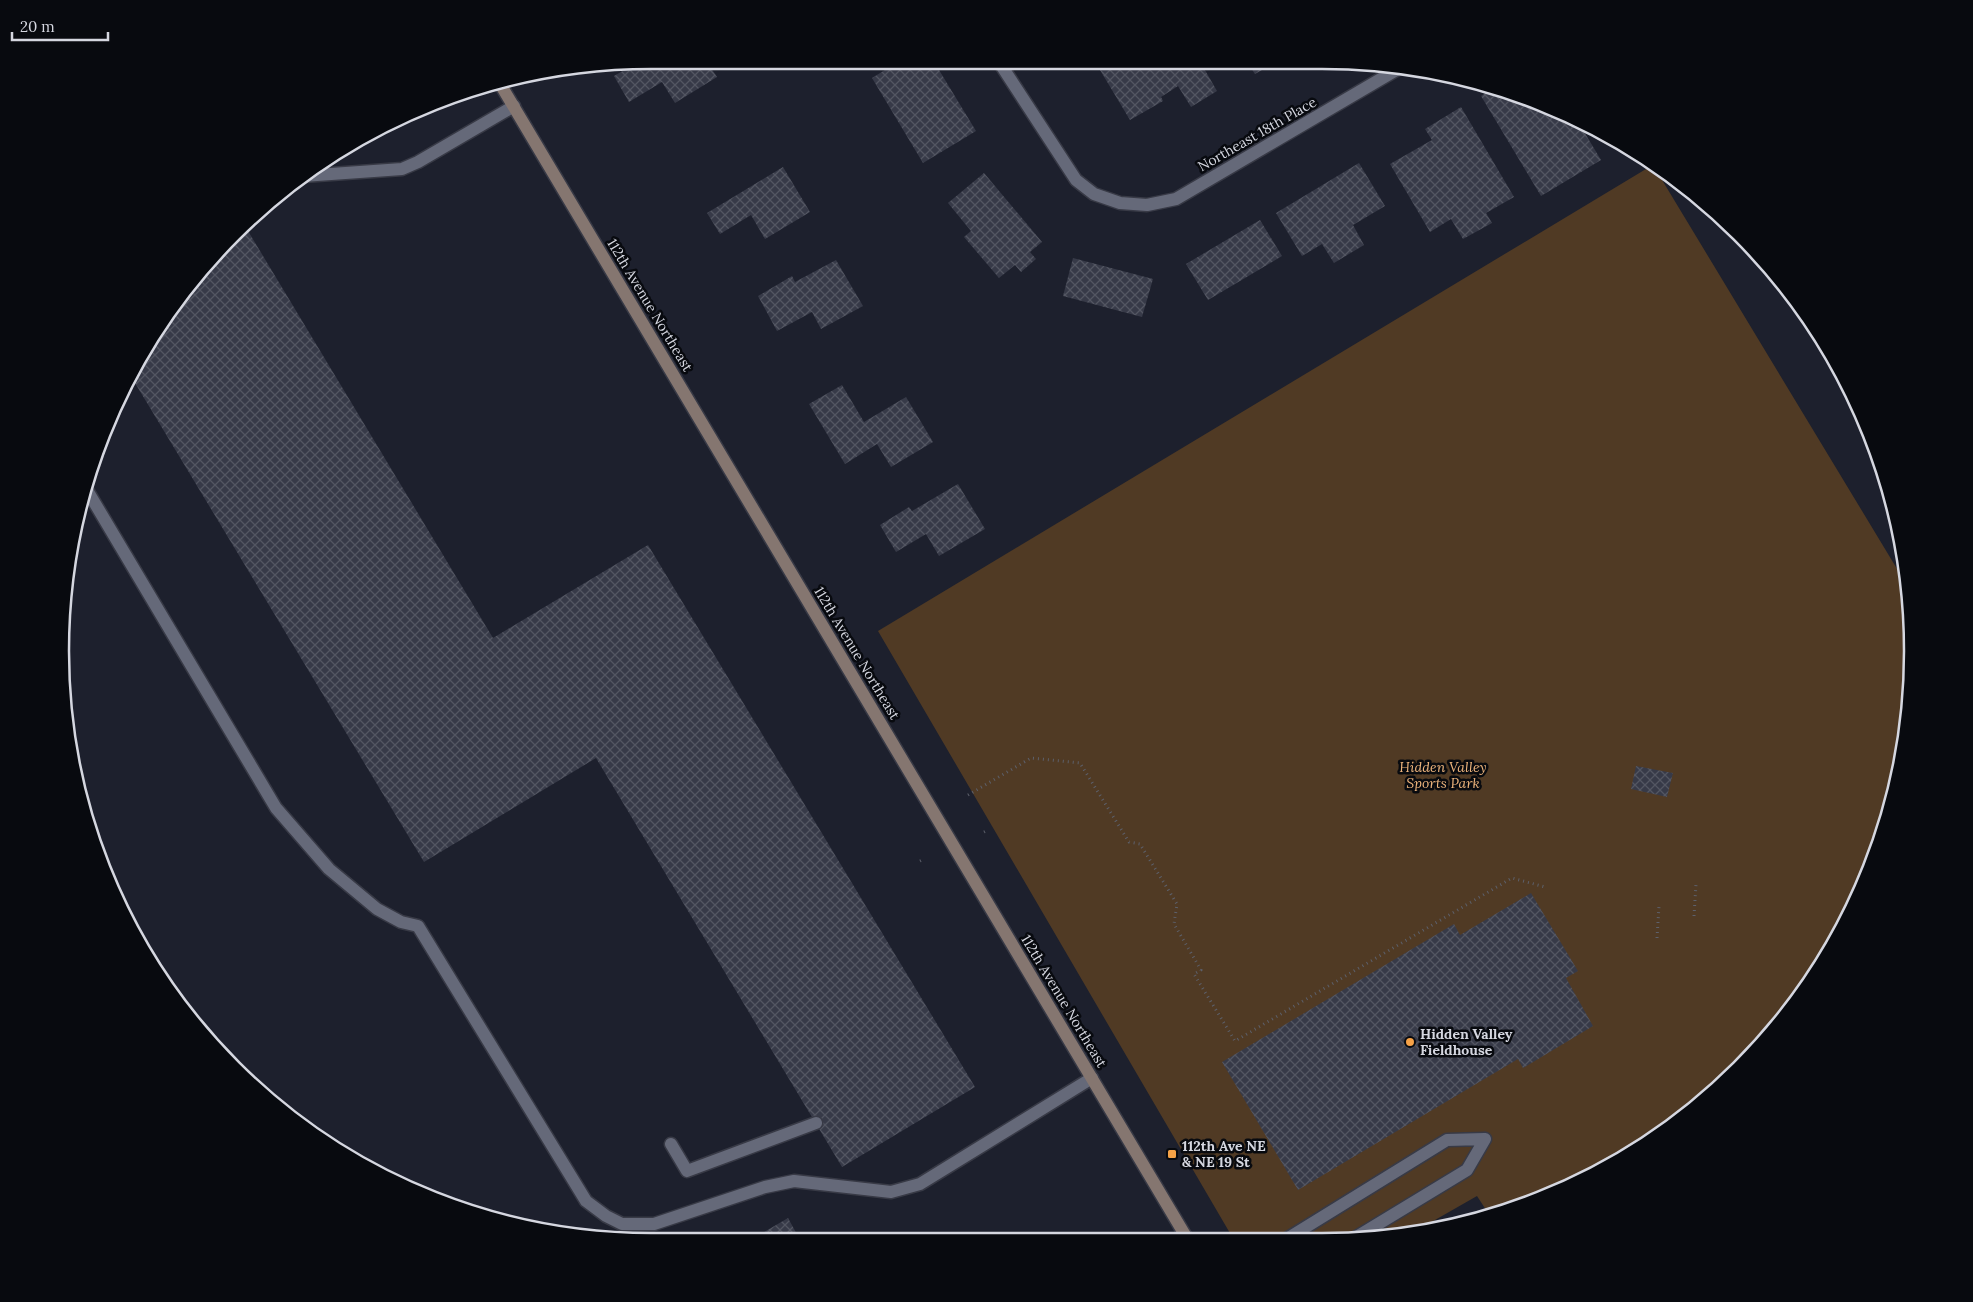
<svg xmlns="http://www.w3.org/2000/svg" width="1973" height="1302" viewBox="0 0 1973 1302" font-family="Lora,serif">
  <defs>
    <pattern id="building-cross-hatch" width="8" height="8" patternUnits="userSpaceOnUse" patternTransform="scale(1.25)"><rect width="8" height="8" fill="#373a48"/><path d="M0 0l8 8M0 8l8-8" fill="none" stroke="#535662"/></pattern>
  </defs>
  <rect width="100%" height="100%" fill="#1d202d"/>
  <!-- park -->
  <path fill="#503a24" d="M1651,166L1656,170L1908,587L1912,613L1908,728L1882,841L1834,947L1766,1041L1682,1120L1583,1181L1490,1216L1477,1196L1414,1232L1360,1241L1234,1240L878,631Z"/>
  <!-- building -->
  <path fill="url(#building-cross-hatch)" d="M633,65H709L717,77L675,103L662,82L629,102L614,76Z
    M893,65H936L976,131L923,163L872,78Z
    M1097,65H1202L1217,91L1191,107L1178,86L1161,97L1163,101L1130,120Z
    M1249,65H1271L1255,74Z
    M1495,87L1512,91L1583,121L1590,126L1583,130L1601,160L1541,196L1481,96Z
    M1461,107L1514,197L1486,213L1492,223L1463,239L1451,219L1430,232L1390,164L1432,140L1425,129Z
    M1359,163L1385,206L1353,225L1364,245L1334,263L1322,244L1302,256L1276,213Z
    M783,167L810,212L765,239L751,215L720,234L707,213Z
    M984,173L1042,242L1030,252L1036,259L1021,272L1015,265L999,278L964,237L971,231L948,203Z
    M1260,220L1282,256L1208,300L1186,264Z
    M248,231L493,638L648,545L975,1087L842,1167L596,758L424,862L132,378L182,291L220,248Z
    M1073,258L1153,279L1142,317L1063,296Z
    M836,260L863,306L821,329L812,312L777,331L758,296L792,276L795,282Z
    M842,385L864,422L906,397L933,442L891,467L877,444L845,464L809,404Z
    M958,484L985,529L939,556L926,534L896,552L880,525L909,507L912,511Z
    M1636,766L1673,773L1667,797L1631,789Z
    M1531,893L1578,971L1566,978L1593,1026L1523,1068L1518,1059L1298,1190L1222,1062L1454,924L1460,935Z
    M788,1218L799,1238H754Z"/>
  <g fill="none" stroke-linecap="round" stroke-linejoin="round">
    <!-- lane casing -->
    <g stroke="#383a46" stroke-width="15">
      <path id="lane" d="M303,176L402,169L418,162L514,106
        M84,485L276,808L329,869L377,909L401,922L418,926L586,1201L606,1216L622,1224H654L765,1187L794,1181L891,1192L920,1184L1092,1078
        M671,1144L687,1171L816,1123
        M1285,1240L1447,1140L1485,1139
        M1350,1241L1467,1170L1485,1139"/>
    </g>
    <!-- street casing -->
    <g stroke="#383a46" stroke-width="15">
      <path id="street" d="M1001,65L1076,180L1094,194L1120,203L1147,205L1176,199L1403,66"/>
    </g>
    <!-- secondary casing -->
    <g stroke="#383a46" stroke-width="15">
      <path id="secondary" d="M499,82L1188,1240"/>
    </g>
    <!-- path -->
    <path stroke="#5d606b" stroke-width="3" stroke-dasharray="1 4" stroke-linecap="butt" d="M968,795L1031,758L1080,763L1129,842L1140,844L1177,904L1174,924L1201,970L1194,974L1235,1041L1512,878L1545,887
      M984,832L988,830
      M920,861L924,859
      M1694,916L1696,884
      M1657,938L1659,906
      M1239,1238V1233"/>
    <!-- lane -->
    <use href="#lane" stroke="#656979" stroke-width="12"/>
    <!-- street -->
    <use href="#street" stroke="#656979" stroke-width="12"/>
    <!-- secondary -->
    <use href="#secondary" stroke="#857670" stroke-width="12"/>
  </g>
  <!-- markers -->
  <g fill="#f6a247" stroke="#080a0f" stroke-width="2">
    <circle cx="1410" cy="1042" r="5"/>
    <rect x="1167" y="1149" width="10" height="10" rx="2.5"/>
  </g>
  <g text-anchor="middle" stroke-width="5" stroke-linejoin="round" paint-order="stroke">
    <!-- street labels -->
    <g font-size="14" fill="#d5d7e0" stroke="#080a0f">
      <text transform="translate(1257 134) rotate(-30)" y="5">Northeast 18th Place</text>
      <text transform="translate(650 305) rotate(59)" y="5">112th Avenue Northeast</text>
      <text transform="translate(857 653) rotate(59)" y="5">112th Avenue Northeast</text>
      <text transform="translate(1064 1001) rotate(59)" y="5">112th Avenue Northeast</text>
    </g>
    <!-- park labels -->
    <g font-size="14" font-style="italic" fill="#edb47c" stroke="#080a0f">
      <text x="1443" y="772">Hidden Valley<tspan x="1443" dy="16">Sports Park</tspan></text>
    </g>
    <!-- poi labels -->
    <g font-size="14" font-weight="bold" fill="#d5d7e0" stroke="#080a0f" text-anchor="start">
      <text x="1420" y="1039">Hidden Valley<tspan x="1420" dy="16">Fieldhouse</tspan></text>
      <text x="1182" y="1151">112th Ave NE<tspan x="1182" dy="16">&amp; NE 19 St</tspan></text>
    </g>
  </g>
  <!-- crop -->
  <path d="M0 0H1973V1302H0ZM651 69H1322A582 582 0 0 1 1904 651V651A582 582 0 0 1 1322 1233H651A582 582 0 0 1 69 651V651A582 582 0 0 1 651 69Z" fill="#080a0f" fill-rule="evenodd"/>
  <path fill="none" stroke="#d5d7e0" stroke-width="2.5" d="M651 69H1322A582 582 0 0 1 1904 651V651A582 582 0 0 1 1322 1233H651A582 582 0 0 1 69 651V651A582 582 0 0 1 651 69Z"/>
  <!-- scale -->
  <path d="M12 32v8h96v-8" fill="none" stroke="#d5d7e0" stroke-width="2.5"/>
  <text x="20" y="32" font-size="15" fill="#d5d7e0" stroke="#080a0f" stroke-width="4" paint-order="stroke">20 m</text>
</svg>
